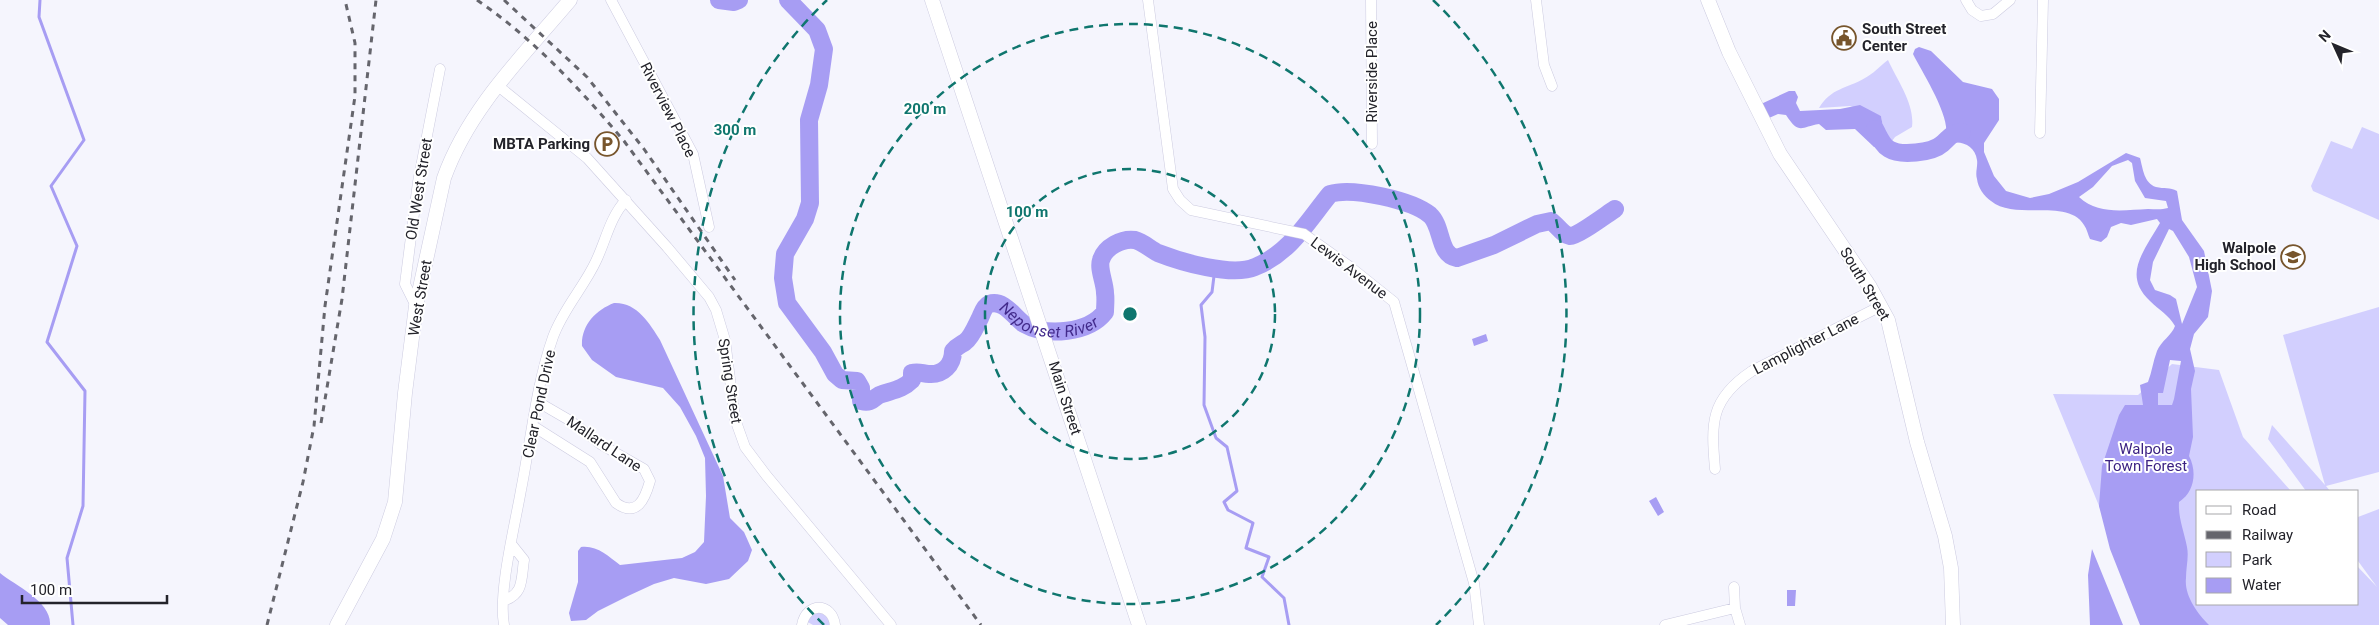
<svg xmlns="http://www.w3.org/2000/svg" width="2379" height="625" viewBox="0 0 2379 625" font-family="Roboto,sans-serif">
  <rect width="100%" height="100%" fill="#f5f5fd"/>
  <!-- green -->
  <path fill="#d2cffe" d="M1888,60C1897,80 1915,104 1912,127L1895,137L1887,148L1881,116L1850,106L1819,108C1831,88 1846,89 1865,78C1873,74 1880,66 1888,60Z
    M2362,127L2379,134V220L2313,191L2311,186L2331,141L2352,149Z
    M2379,307V472L2326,486L2330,491H2306L2268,439L2272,425L2325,485L2283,335Z
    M2172,364L2219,370L2243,437L2291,491H2198V604H2358V567L2377,587L2358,561V517L2379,509V625H2148L2053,394L2138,395Z
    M811,612L824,613L829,618V625H813L806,621Z"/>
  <!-- water -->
  <path fill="#a79df3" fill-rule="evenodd" d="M1919,47L1931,51L1963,82L1992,89L1999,99V120L1984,143V152L1994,176L2006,191L2030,198L2049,194L2078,182L2126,153L2140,158C2143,169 2144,183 2156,187C2164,189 2170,187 2177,191L2182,220L2204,251L2212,291L2208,317L2194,334L2190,349L2195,371L2191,389L2193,437L2189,456C2197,471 2195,492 2179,502C2178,518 2184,531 2187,547C2189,557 2186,567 2186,578C2184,595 2197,613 2209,625H2140L2110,549L2099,506L2102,466L2119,415L2125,405H2143L2140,385L2148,382C2152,372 2153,361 2157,351C2161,341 2172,335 2175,326C2169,315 2159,310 2150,301C2122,275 2144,251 2160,223L2157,219L2131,225L2121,223L2111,227L2107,237L2101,242L2090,239C2088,235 2087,229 2084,225C2068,198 2015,221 1991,201C1984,196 1978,188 1977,179C1975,173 1978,166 1977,160C1975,144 1957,138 1945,146L1941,140L1946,135C1950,115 1922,72 1913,54L1915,49ZM2128,160L2132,163L2135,181L2145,198L2166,201L2168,208C2161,210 2155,209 2148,209C2124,210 2098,215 2079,197L2093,187L2112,166ZM2169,229L2173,231L2189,257L2197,287L2182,324L2176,299L2170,295L2155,290L2150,280L2153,262ZM2170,360L2181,361L2174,399L2172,405H2158V393H2163Z
    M1789,91H1795L1798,97L1796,103L1800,111L1840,109L1860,105L1881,116L1887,148L1874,147L1855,129L1826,130L1819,124C1801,127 1799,135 1786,115L1778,114L1769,118L1761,104Z
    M614,303C637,302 650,324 660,340L723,476L730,518L744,532L752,550L748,561L729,579L706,584L674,578L654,584L628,596L598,611L586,620L571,621L569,613L578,582V551L581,547C597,545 608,556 620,565L682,558L695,552L704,542L706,496L705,458L696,436L680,407L663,388L616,377L592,360L582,346C581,325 596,310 614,303Z
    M1486,334L1488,341L1474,346L1472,339Z
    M1656,497L1664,512L1658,516L1649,501Z
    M2092,549L2123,625H2090L2088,575Z
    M0,573C16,586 52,602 50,625H8L0,618Z
    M1787,590H1796L1795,606H1787Z"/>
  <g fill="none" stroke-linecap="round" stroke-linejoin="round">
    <!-- stream -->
    <path stroke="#a79df3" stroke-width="3" d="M40,0L39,17L84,140L51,186L77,246L47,342L85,391L83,506L67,558L73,625
      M1215,268L1212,292L1201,305L1205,337L1204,405L1216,438L1227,447L1237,491L1224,502L1228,510L1253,523L1246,548L1269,557L1262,577L1284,598L1289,625"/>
    <!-- river -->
    <g stroke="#a79df3" stroke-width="18">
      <path d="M719,0L734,2L739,0"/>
      <path id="s1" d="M788,0L817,30L824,49L819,85L809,120L810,203L805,219L785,254L783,278L787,303L823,352L835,374L842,380L857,381L861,388V401C874,404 873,396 882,394C894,390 903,389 912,380V373C919,371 923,374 929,374C943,375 953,365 953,351C957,346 961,345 965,342C971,338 976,326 979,320C982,315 983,307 989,304C1004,299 1014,317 1024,324C1047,337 1089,333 1105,312C1105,306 1106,300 1105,293C1105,283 1098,269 1101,260C1105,247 1122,238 1135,240C1143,242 1150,249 1158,253C1181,262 1232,277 1255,267C1290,253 1307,222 1330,194C1352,187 1412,200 1430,215C1443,227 1438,255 1457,258L1494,245L1537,224L1551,221C1557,225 1563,235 1570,236C1578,236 1607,214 1615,209"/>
      <path d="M1875,129C1879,136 1882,145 1889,149C1900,156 1932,153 1942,144C1950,137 1951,133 1962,132"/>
    </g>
    <!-- street casing -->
    <g stroke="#cccbe0" stroke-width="11">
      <path id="street" d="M611,0L693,154L709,227
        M1148,0L1173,189L1180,200L1191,210L1304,234L1349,266L1394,302L1474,583L1479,625
        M1371,0L1372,144
        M1536,0L1544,65L1552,86
        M1966,0L1972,10L1981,16L1993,14L2010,0
        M497,85L587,158L667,247L709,297L716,310L725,340L735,419L745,447L766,475L891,625
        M2040,133L2043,0
        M416,306L405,284L418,182L440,69
        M533,426L590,462L616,503C637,518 645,499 650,481L644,469L602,445L569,420L538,402
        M1715,469C1711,423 1710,399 1752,371L1881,306
        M1734,587L1735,608L1740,625
        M503,601C524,594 521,580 524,560L512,545
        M504,625C498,592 515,525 521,490C531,440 536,385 553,337C563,309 584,287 596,261C606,240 610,217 626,200
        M802,625C806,602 832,602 835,625
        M1665,625L1735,608"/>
    </g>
    <!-- secondary casing -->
    <g stroke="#cccbe0" stroke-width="15">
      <path id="secondary" d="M932,0L1139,625
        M1708,0L1729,52L1780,154L1870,287L1888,320L1917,442L1945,536L1951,568L1953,625
        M337,625L383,539L395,502L405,393L416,306L444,178C469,108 523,56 570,0"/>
    </g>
    <!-- street -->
    <use href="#street" stroke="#fff" stroke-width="10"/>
    <!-- secondary -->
    <use href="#secondary" stroke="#fff" stroke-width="14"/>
    <!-- rail -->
    <path stroke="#65656c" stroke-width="3" stroke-dasharray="6 6" stroke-linecap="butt" d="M477,0C534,39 580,89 624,141L981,625
      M504,0L587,77L644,149L735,280
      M321,423L342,299L376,0
      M267,625L303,482L314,426L325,306L355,96V43L345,0"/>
  </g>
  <!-- distance rings -->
  <g fill="none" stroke="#0f766e" stroke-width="2.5" stroke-dasharray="9 6">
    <circle cx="1130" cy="314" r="145"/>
    <circle cx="1130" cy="314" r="290"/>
    <path d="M824 625A436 436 0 0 1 827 0M1433 0A436 436 0 0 1 1436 625"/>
  </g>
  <!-- icons -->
  <defs>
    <g id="civic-ring" transform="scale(1.25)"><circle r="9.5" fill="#fff" stroke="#77552c" stroke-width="1.5"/><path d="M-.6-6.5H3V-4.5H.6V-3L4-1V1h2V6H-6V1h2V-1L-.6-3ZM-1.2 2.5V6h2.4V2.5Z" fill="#77552c"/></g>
    <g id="parking-ring" transform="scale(1.25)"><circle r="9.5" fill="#fff" stroke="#77552c" stroke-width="1.5"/><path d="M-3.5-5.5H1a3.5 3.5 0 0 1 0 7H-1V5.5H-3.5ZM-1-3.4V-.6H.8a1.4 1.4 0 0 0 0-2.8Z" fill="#77552c"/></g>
    <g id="school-ring" transform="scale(1.25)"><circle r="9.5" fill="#fff" stroke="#77552c" stroke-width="1.5"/><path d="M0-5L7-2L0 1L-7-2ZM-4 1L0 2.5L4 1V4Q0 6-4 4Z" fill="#77552c"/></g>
  </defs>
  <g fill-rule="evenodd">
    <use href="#civic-ring" x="1844" y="38"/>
    <use href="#parking-ring" x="607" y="144"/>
    <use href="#school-ring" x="2293" y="257"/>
  </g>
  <g text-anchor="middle" stroke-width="4" stroke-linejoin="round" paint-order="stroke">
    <!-- poi labels -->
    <g font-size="15" font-weight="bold" fill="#23232a" stroke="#fff" text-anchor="end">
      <text x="1862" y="34" text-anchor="start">South Street<tspan x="1862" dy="17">Center</tspan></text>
      <text x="590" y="149">MBTA Parking</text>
      <text x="2276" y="253">Walpole<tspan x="2276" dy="17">High School</tspan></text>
    </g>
    <!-- street labels -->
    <g font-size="15" fill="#23232a" stroke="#fff">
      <text transform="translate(1372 72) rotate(-90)" y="5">Riverside Place</text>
      <text transform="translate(668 110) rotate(63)" y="5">Riverview Place</text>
      <text transform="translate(419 189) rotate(-81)" y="5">Old West Street</text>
      <text transform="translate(1349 268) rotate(37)" y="5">Lewis Avenue</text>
      <text transform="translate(1865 284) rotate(59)" y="5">South Street</text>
      <text transform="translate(420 298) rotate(-80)" y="5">West Street</text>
      <text transform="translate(1806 344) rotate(-27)" y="5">Lamplighter Lane</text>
      <text transform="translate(730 381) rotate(81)" y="5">Spring Street</text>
      <text transform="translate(1065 398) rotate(72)" y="5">Main Street</text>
      <text transform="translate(539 404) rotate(-78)" y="5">Clear Pond Drive</text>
      <text transform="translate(604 444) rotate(34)" y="5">Mallard Lane</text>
    </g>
    <!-- park labels -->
    <g font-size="15" fill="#3c2283" stroke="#fff">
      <text x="2146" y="454">Walpole<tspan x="2146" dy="17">Town Forest</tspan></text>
    </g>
    <!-- water labels -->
    <g font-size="16" font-style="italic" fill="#422a8b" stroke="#fff">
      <text dy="6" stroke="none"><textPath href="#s1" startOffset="700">Neponset River</textPath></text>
    </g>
  </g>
  <circle cx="1130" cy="314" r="8" fill="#0f766e" stroke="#fff" stroke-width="2.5"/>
  <g font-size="15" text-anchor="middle" font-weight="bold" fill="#0f766e" stroke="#fff" stroke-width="4" stroke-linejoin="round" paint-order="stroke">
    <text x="925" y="114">200 m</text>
    <text x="735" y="135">300 m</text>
    <text x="1027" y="217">100 m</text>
  </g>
  <!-- legend -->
  <rect x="2196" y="490" width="162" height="115" fill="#ffffff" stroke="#a7a7aa"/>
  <rect x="2206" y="506" width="25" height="8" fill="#ffffff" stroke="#a7a7aa"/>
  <text x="2242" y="515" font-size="15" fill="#23232a">Road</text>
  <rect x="2206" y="531" width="25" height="8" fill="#65656c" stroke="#a7a7aa"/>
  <text x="2242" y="540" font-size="15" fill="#23232a">Railway</text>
  <rect x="2206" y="552" width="25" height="15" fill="#d2cffe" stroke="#a7a7aa"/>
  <text x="2242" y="565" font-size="15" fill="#23232a">Park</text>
  <rect x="2206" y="578" width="25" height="15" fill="#a79df3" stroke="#a7a7aa"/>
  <text x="2242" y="590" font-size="15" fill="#23232a">Water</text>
  <!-- north arrow -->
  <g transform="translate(2334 45) rotate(314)" stroke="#ffffff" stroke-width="4" paint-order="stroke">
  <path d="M0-4L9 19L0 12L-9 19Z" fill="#23232a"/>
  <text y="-8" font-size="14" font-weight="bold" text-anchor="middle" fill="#23232a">N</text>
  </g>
  <!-- scale -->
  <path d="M22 595v8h145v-8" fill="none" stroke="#23232a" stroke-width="2.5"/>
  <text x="30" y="595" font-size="15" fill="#23232a" stroke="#ffffff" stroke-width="4" paint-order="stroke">100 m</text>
</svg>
